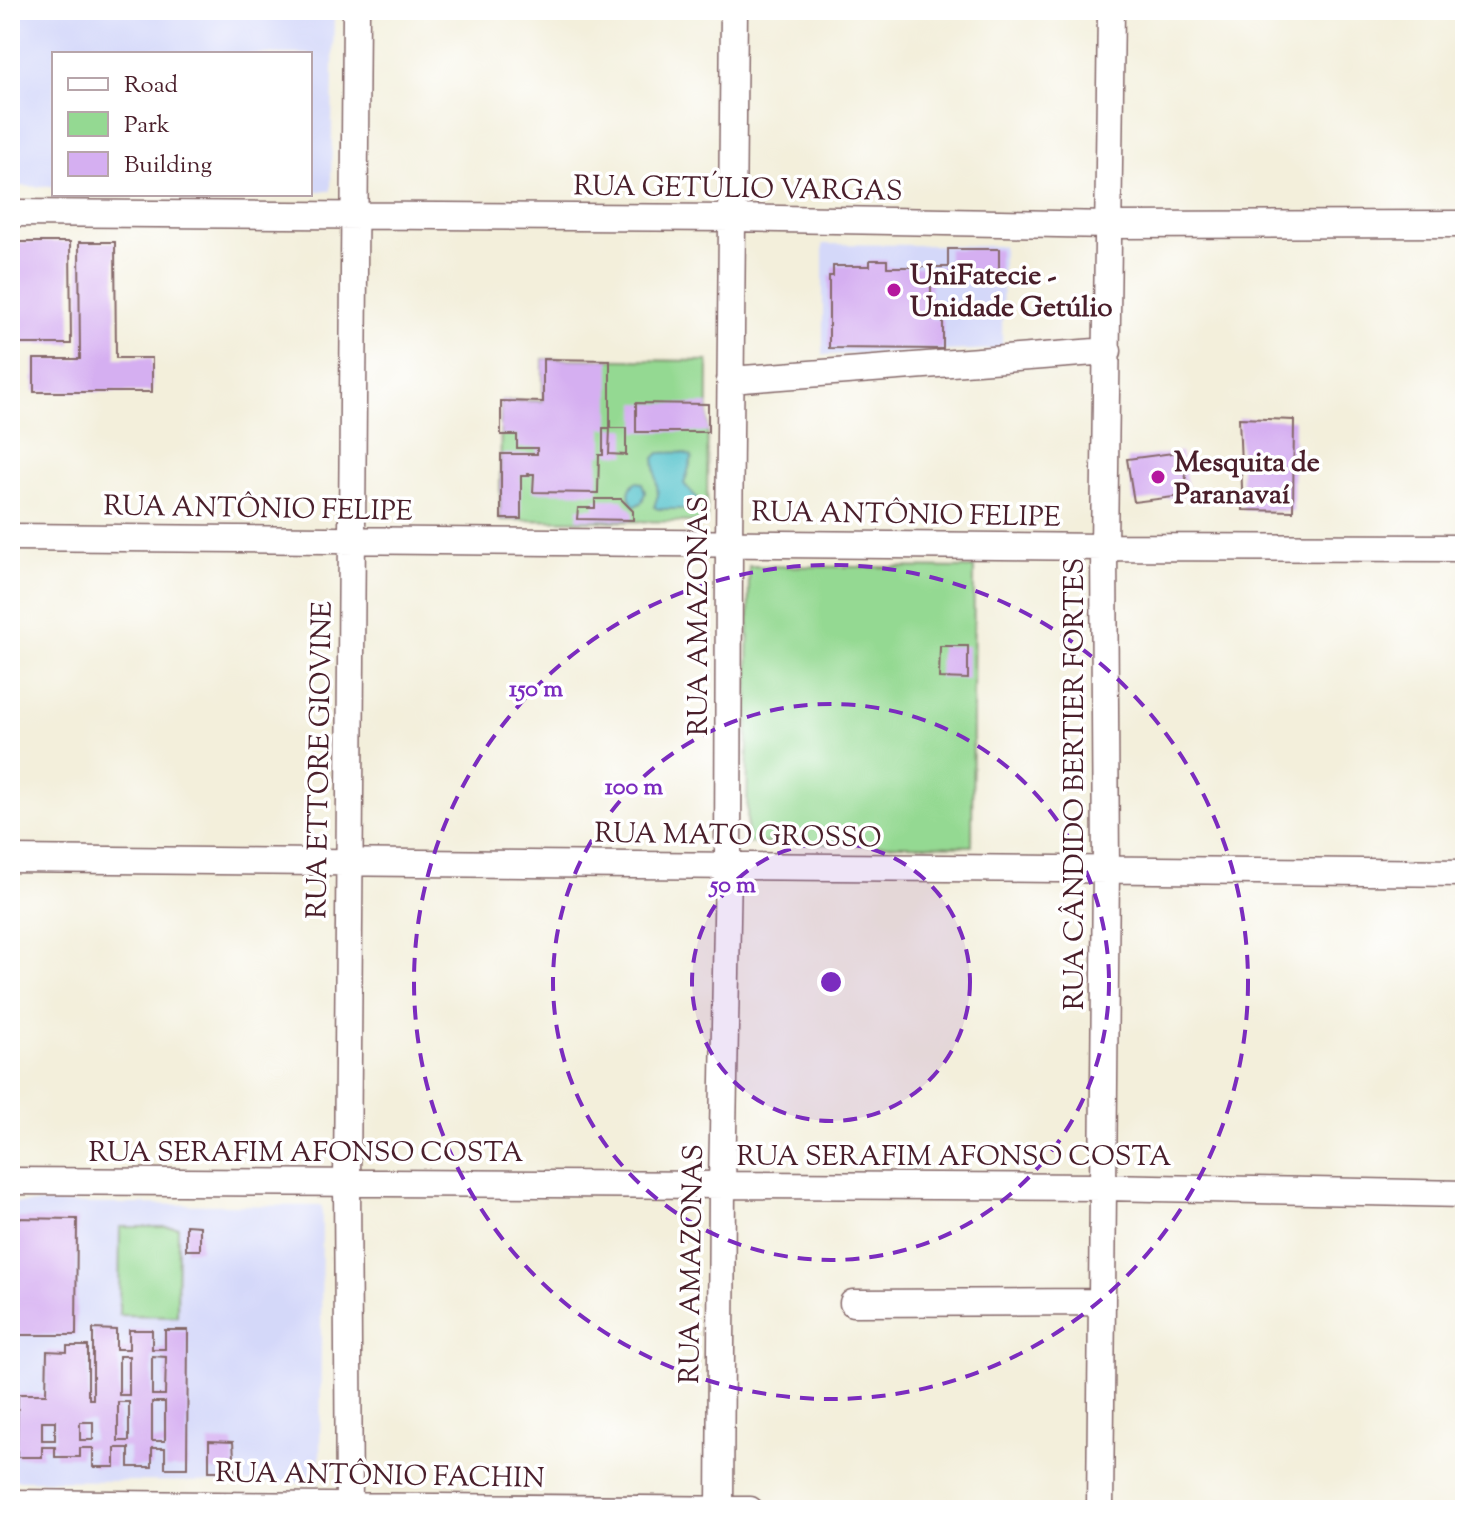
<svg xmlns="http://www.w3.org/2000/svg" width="1475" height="1520" viewBox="0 0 1475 1520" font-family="'Sorts Mill Goudy',serif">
  <rect width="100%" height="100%" fill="#fff"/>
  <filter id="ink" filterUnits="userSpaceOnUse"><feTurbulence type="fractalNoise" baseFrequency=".0125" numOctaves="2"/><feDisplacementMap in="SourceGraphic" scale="16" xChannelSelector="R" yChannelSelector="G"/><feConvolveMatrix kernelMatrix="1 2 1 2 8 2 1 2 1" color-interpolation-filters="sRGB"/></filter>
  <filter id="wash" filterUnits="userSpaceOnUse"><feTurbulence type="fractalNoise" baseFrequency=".006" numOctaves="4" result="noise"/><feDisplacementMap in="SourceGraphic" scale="32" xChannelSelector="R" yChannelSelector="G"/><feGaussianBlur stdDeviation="1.8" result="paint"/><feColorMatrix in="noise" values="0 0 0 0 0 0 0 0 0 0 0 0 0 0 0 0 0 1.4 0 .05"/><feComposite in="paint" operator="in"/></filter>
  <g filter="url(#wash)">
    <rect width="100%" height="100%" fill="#f3efdb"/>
    <!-- built -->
    <path fill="#d4d8f9" d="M10,10H334L331,191H310V54H54V187L10,186Z
      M823,244L1003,246L1002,349L823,355Z
      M10,1203L322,1206L320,1483L10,1480Z"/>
    <!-- green -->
    <path fill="#94d992" stroke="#6f7c5e" stroke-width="2" d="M543,359L708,361L707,522L500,520L501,401H543Z
      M749,566L974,568L972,846L747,843Z
      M120,1227H178L177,1316L119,1315Z"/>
    <!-- water -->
    <path fill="#55c3cc" stroke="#50717c" stroke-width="2" d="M659,453C669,453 686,450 692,458L684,484L698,499L695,511L686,509H658L654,507L658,495L654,458Z
      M635,482L642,483L645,492L642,502L635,506C627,499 628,489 635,482Z"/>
    <g id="blocks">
      <!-- building -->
      <path fill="#d5aff1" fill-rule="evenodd" d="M10,242H70L71,344H10Z
        M79,242H115L116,358H152V392H34V359H80Z
        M948,249H999V277H931V319H943V349L829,348V276H833V266H870V260H887V267H948Z
        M543,359L610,360V428H626V455L609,454L610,428H603V455H599L598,493L533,492L534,474H528L529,476H521V519H501V454H537V448H517V435H501V401L543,402Z
        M636,403L708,404V432H636Z
        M1239,418L1294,420L1293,511L1243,510Z
        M1180,452L1190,495L1134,502L1127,459Z
        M595,499H621L633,511V520L577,519L578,508H595Z
        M940,646H968V679L939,678Z
        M12,1218L77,1219L76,1335H12Z
        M186,1225L200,1226V1250H186Z
        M93,1329L116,1330V1349H129V1330H152V1349H165V1330H188L187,1468H165V1448H152V1467H129V1448H115V1467H93V1448H80V1457H55V1447H42V1457H17L18,1394H46L47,1351L67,1352V1346H88V1395H89V1399H93ZM119,1356H129V1395H119ZM152,1356L166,1357L165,1395H152ZM118,1402H129V1441H118ZM152,1402H165V1441H152ZM42,1421H55V1440H42ZM80,1422H93V1440H80Z
        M209,1441L233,1442L235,1471H209Z"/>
    </g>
  </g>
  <g filter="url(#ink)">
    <use href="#blocks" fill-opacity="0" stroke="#856869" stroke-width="2"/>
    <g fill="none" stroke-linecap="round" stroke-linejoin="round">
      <!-- minor casing -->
      <g stroke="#856869" stroke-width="29">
        <path id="minor" d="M10,213L732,218L1109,225L1465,224
          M730,380L1108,351
          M10,537L1104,547L1465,548
          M10,859L1465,873
          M10,1181L1104,1187L1465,1194
          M853,1303L1101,1302
          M10,1503L750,1510
          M349,1510L347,1184L356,10
          M720,1510L722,1186L728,867L729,543L734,10
          M1100,1510L1106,869L1104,547L1111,10"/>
      </g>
      <!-- minor -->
      <use href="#minor" stroke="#fff" stroke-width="26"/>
    </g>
  </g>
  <!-- distance rings -->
  <circle cx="831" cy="982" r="139" fill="#7b2cbf" fill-opacity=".12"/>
  <g fill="none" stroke="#7b2cbf" stroke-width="4" stroke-dasharray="14 10">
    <circle cx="831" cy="982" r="139"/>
    <circle cx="831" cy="982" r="278"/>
    <circle cx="831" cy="982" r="417"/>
  </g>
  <!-- markers -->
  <g fill="#b5179e" stroke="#fff" stroke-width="3">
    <circle cx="894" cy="290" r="8"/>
    <circle cx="1158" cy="477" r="8"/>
  </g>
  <g text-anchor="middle" stroke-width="7" stroke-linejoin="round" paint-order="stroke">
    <!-- street labels -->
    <g font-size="28" fill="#4a1f2b" stroke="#fff">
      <text transform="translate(738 187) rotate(1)" y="10">RUA GETÚLIO VARGAS</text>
      <text transform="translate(258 507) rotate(1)" y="10">RUA ANTÔNIO FELIPE</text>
      <text transform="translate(906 513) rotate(1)" y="10">RUA ANTÔNIO FELIPE</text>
      <text transform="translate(697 616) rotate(-90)" y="10">RUA AMAZONAS</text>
      <text transform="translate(318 760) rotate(-89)" y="10">RUA ETTORE GIOVINE</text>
      <text transform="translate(1073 784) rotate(-90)" y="10">RUA CÂNDIDO BERTIER FORTES</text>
      <text transform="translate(738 834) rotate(1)" y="10">RUA MATO GROSSO</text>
      <text x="306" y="1161">RUA SERAFIM AFONSO COSTA</text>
      <text x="954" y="1165">RUA SERAFIM AFONSO COSTA</text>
      <text transform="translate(690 1264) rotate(-89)" y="10">RUA AMAZONAS</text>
      <text transform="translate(380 1474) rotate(1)" y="10">RUA ANTÔNIO FACHIN</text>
    </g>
    <!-- poi labels -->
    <g font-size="28" font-weight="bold" fill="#4a1f2b" stroke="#fff" text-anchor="start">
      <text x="910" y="284">UniFatecie -<tspan x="910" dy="32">Unidade Getúlio</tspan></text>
      <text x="1174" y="471">Mesquita de<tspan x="1174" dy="32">Paranavaí</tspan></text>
    </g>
  </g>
  <circle cx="831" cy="982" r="12" fill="#7b2cbf" stroke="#fff" stroke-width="4"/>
  <g font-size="24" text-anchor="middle" font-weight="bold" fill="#7b2cbf" stroke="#fff" stroke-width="7" stroke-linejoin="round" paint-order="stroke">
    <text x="536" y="696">150 m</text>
    <text x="634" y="794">100 m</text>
    <text x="733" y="892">50 m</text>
  </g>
  <!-- margin -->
  <rect width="1475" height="1520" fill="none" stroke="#fff" stroke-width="40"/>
  <!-- legend -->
  <rect x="52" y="52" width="260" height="144" fill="#ffffff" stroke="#b7a5aa" stroke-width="2"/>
  <rect x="68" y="78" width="40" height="12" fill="#ffffff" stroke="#b7a5aa" stroke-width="2"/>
  <text x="124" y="92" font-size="24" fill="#4a1f2b">Road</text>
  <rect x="68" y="112" width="40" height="24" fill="#94d992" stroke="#b7a5aa" stroke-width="2"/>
  <text x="124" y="132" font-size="24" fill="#4a1f2b">Park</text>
  <rect x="68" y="152" width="40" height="24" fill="#d5aff1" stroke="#b7a5aa" stroke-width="2"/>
  <text x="124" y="172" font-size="24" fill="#4a1f2b">Building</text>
</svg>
